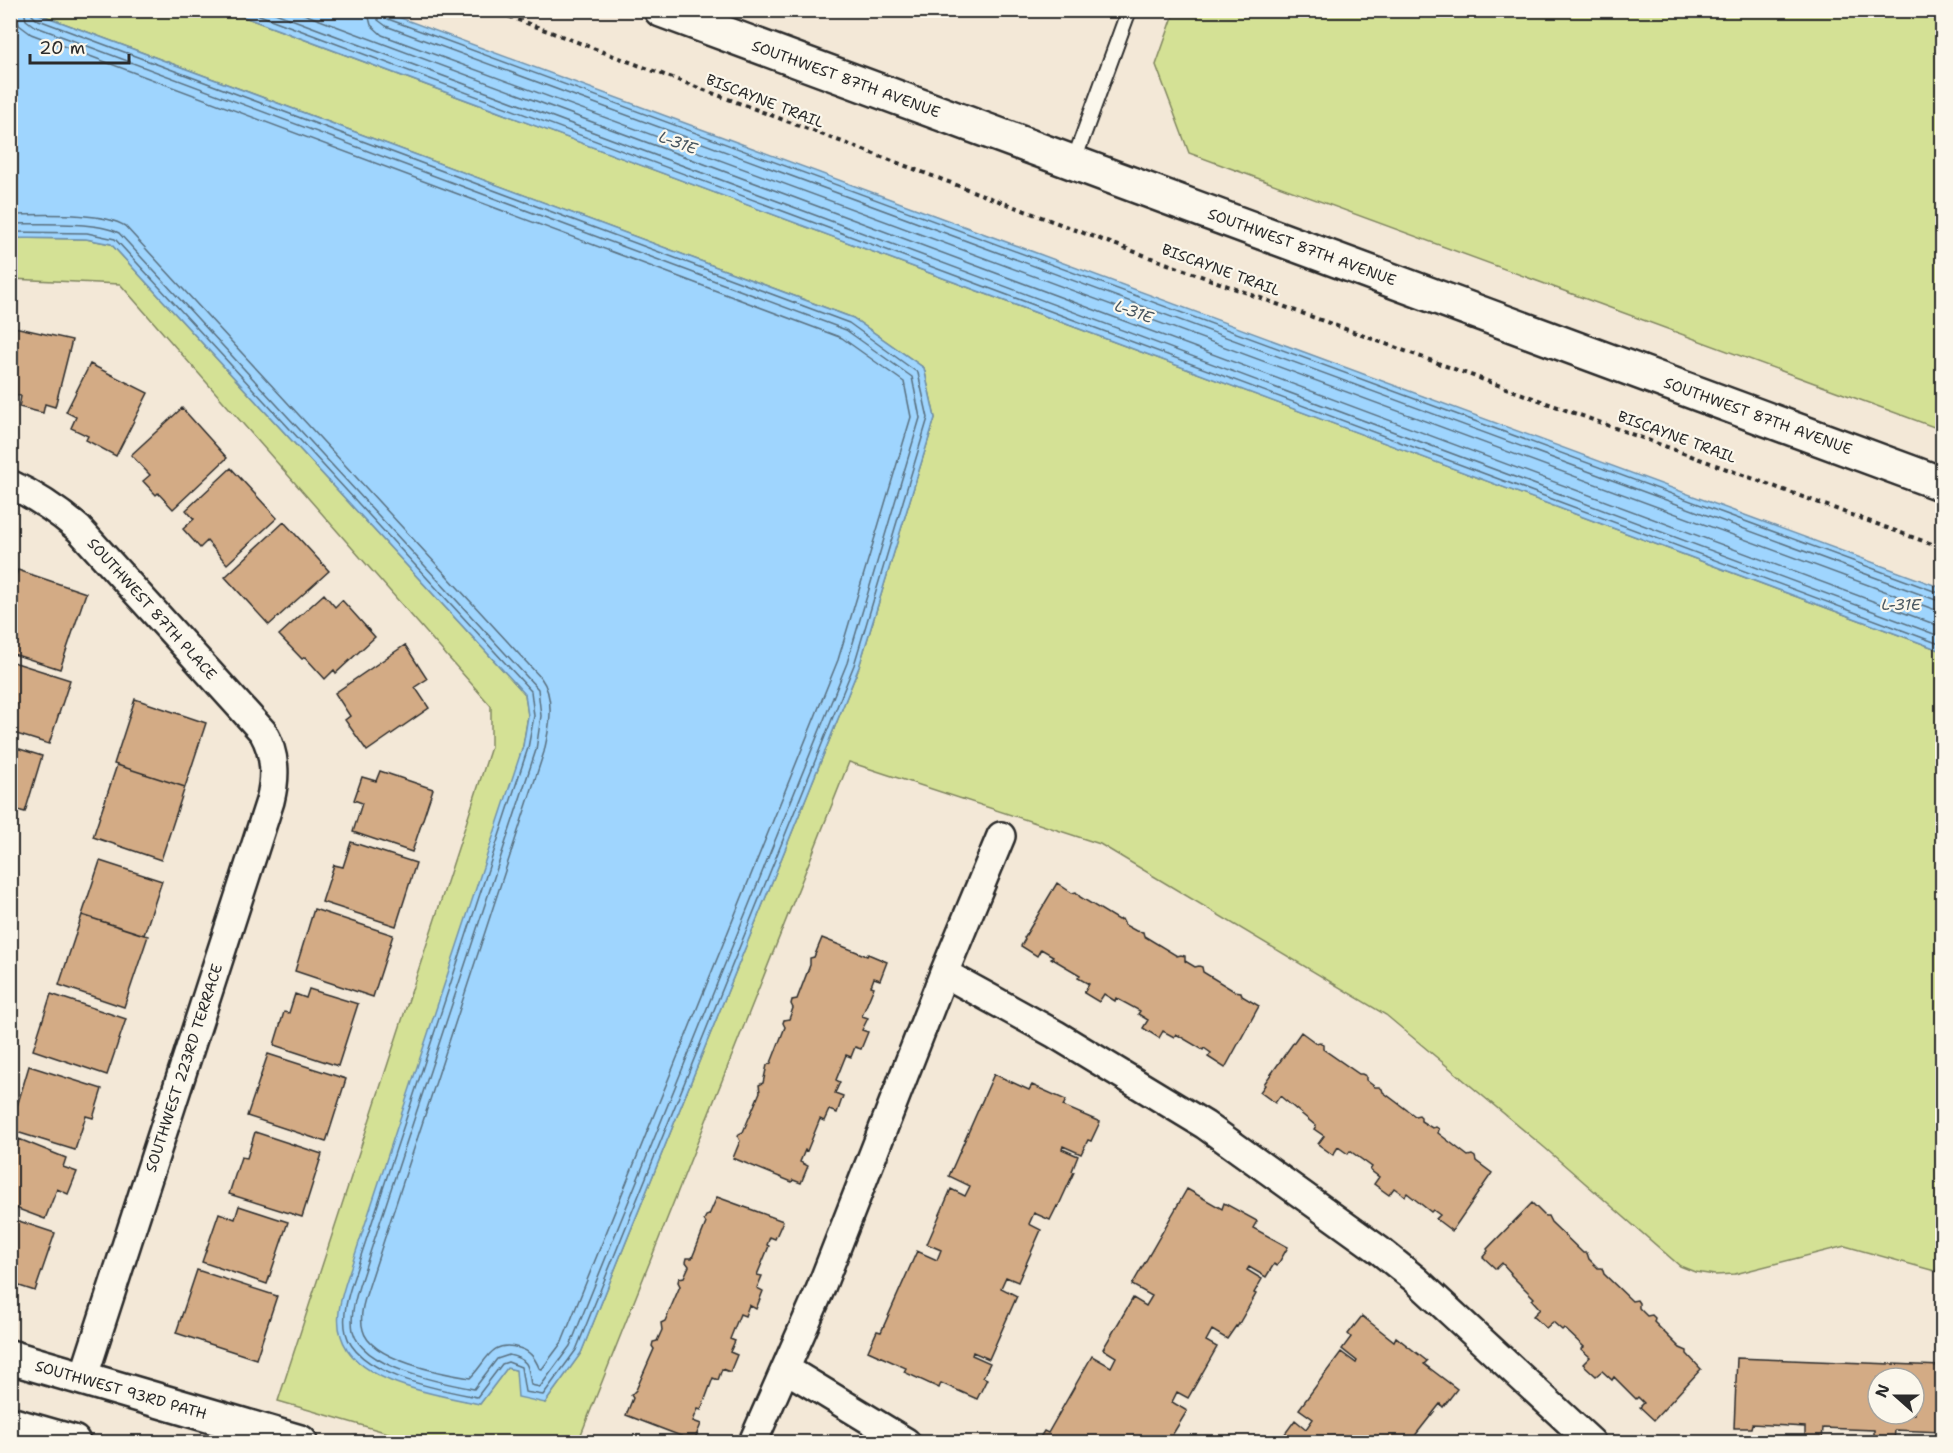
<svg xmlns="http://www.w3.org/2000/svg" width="1953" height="1453" viewBox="0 0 1953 1453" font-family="'Shantell Sans',sans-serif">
  <rect width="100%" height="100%" fill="#f3e8d7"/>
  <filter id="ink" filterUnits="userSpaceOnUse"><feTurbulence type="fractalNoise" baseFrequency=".0167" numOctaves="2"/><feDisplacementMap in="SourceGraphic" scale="12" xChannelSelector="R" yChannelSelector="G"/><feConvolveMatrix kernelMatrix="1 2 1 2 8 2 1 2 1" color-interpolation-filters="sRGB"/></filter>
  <g filter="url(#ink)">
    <!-- green -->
    <path fill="#d4e195" stroke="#808660" stroke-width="1.5" d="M31,11H228L1942,651V1273L1845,1246L1735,1274L1715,1275L1695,1272L1680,1266L1545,1148L1386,1015L1100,844L849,762L578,1442H419L278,1401L491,747V706L120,284L11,279V238L86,239L111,244L525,694L528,715L523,746L360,1363C398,1386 438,1394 480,1404L507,1368L516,1370L545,1403L581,1353L859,667L935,418L924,368L853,318Z
      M1175,11H1942V430L1189,153L1156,65Z"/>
    <!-- water -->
    <path fill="#9fd5fe" stroke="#7191aa" stroke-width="1.5" d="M11,10L31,11L853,318L924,368L935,418L859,667L581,1353L545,1403L518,1397L516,1370L507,1368L480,1404C439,1395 355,1384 341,1336C335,1319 341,1298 346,1282L523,746L528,716L525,694L111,244L86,239L11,238Z
      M228,11H382L1942,588V651Z"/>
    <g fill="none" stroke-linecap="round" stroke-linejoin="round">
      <!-- shore -->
      <path stroke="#596f7f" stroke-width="1.5" d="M246,10L1942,645
        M267,10L1942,637
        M293,10L1942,627
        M367,10L371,25L382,35L1933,609L1942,610
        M376,10L378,20L386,26L1936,600L1942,601
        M383,10L384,15L388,19L1942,594
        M10,215C39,215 102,211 125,226L541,678C556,698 549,730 544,752L368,1289C364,1301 359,1316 363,1330C370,1360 444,1374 470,1378C487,1362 490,1339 519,1348C530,1351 535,1358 539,1368L542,1369L562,1342L838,660L911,417L904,382L842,338L31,34L19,25L15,10
        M10,224C37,224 97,221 119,233L538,689L541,716L536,750L359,1286C355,1300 350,1316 353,1331C362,1368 442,1383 474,1389L497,1359L509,1355C530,1360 528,1366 531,1385L540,1387L570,1346L847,663L920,418L912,377L846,330L34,26L26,20L24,10
        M10,232L87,233L115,239L531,691L534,716L528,748L352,1283C347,1299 342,1317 346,1333C356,1375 441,1390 477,1397L502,1364L508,1362L521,1367L525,1392L543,1395L576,1350L854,665L928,418L918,373L849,323L36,19L32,15V10"/>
    </g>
    <!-- building -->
    <path fill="#d3ab85" stroke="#2b2b2b" stroke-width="1.5" fill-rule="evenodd" d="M10,326L72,340L55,407L45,404L43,413L19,407L21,396L10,394Z
      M90,364L148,393L116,456L86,440L88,436L71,428L76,417L66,412Z
      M182,408L227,458L173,509L158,493L156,495L143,481L150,475L131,455Z
      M231,468L277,518L227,564L207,541L200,548L183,529L194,519L186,510Z
      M284,522L329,571L269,625L225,577Z
      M18,570L86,593L60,669L10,653V592Z
      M324,594L335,607L342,600L375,637L336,673L334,670L325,679L305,657L302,659L279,635Z
      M405,645L427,679L415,687L429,708L367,751L345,720L350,716L335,693Z
      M10,661L70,680L49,744L10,732Z
      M135,699L206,723L185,787L114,764Z
      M10,746L42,756L25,812L10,808Z
      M117,765L185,787L161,860L93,837Z
      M380,771L433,789L412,852L353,832L362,803L354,800L362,777L376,781Z
      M351,842L416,863L396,926L322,902L334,865L343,867Z
      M100,861L162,881L144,935L82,915Z
      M1057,883L1072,893L1076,892L1080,897L1118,920L1122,919L1125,925L1136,931L1143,932L1144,936L1177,956L1181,955L1185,956V961L1195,967L1199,966L1202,967L1203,972L1234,991L1241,992L1242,996L1259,1006L1225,1068L1208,1057L1211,1053L1204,1048L1203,1050L1176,1034L1174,1037L1163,1031L1159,1038L1143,1028L1148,1020L1138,1014L1140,1011L1116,998L1115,1001L1104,994L1099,1002L1084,993L1089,984L1078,978L1080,975L1051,958L1053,956L1041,949L1037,956L1021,946L1025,939L1024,938Z
      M314,909L393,935L373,997L295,971Z
      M82,915L148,936L124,1007L59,985Z
      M822,938L867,956L868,954L887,962L880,980L874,978L871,986L874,987L862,1016L868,1018L862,1030L868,1032L861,1049L855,1047L851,1057L846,1055L836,1080L840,1082L835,1093L843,1096L837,1113L829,1110L824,1121L820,1119L807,1151L805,1150L800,1162L808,1166L801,1183L793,1180L792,1182L733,1158L740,1141L738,1137L739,1134L743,1132L760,1092L759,1085L763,1083L767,1065L771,1063L785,1027L783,1023L784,1020L789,1019L793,1008L791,1004L792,1000L797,999L810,965V958L814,957Z
      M309,989L358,1004L338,1066L274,1045L284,1012L289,1013L295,994L306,998Z
      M51,994L126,1019L107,1075L33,1050Z
      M1301,1032L1316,1043L1320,1042L1323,1045V1049L1359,1074H1362L1366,1076V1080L1375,1087H1379L1382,1089L1383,1092L1415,1116L1419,1115L1421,1117V1121L1432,1128L1436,1127L1439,1129L1438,1133L1468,1156L1472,1155L1475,1157L1476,1161L1492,1173L1452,1231L1436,1219L1440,1215L1433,1210L1431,1212L1407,1193L1405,1196L1394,1188L1389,1195L1374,1184L1379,1177L1370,1170L1372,1167L1350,1151L1348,1154L1338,1147L1333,1155L1318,1144L1324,1136L1314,1129L1316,1126L1280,1096L1275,1103L1260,1092L1265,1085L1264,1084Z
      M268,1054L346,1079L326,1142L247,1116Z
      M29,1066L102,1089L93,1118L86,1116L75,1150L10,1130Z
      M994,1074L1029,1090L1032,1085L1066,1100L1063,1106L1100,1122L1091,1141L1088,1140L1081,1154L1063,1146L1062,1149L1078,1156L1072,1171L1074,1172L1058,1207L1057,1206L1050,1220L1034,1213L1029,1224L1041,1230L1018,1282L1006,1277L1001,1288L1017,1296L989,1359L973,1352L972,1355L990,1363L983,1377L987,1379L977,1399L941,1383L939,1388L904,1372L906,1368L868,1351L877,1331L881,1332L917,1251L937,1260L941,1250L927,1244L951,1189L965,1196L970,1186L949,1176Z
      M255,1132L322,1154L302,1217L229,1194L241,1157L247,1158Z
      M19,1139L66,1158L63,1167L77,1172L68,1194L57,1189L45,1219L10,1206V1159Z
      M1187,1189L1222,1209L1224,1203L1257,1221L1253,1228L1288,1247L1277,1266L1274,1264L1266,1277L1249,1267L1247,1270L1262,1279L1254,1293L1256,1294L1237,1327L1236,1326L1227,1339L1212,1330L1206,1341L1217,1347L1188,1398L1177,1392L1172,1402L1187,1411L1168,1442H1037L1044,1431L1048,1433L1092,1356L1111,1367L1116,1357L1103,1349L1133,1298L1146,1306L1152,1296L1132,1285Z
      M717,1197L783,1221L775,1239L770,1237L767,1245L769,1246L757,1275L762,1276L757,1288L763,1291L756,1309L749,1305L745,1316L740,1314L730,1339L735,1341L730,1352L737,1355L730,1372L722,1369L718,1380L713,1378L701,1410L698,1409L693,1421L701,1424L694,1441L626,1415L633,1398L631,1395L636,1390L654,1349L652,1346L653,1342L657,1341L662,1330L661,1323L665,1321L680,1286L678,1282L679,1278L684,1277L689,1266L686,1262L687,1258H692L706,1223L704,1220L706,1216L709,1215Z
      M1532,1203L1545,1216H1548L1551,1222L1583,1253H1587L1589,1259L1598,1268H1602L1604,1274L1632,1301L1637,1300L1639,1303V1308L1647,1316L1652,1315L1655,1318L1654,1322L1680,1348L1687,1351V1354L1701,1369L1654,1420L1640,1407L1644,1403L1638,1397L1636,1399L1614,1377L1612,1380L1602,1371L1596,1376L1583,1364L1590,1357L1581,1349L1584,1347L1564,1328L1562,1330L1553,1322L1546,1328L1533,1316L1540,1309L1532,1300L1534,1298L1510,1274L1511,1273L1502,1263L1496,1269L1483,1257L1488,1251L1487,1249Z
      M239,1206L288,1222L267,1284L202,1262L219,1213L235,1219Z
      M10,1218L55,1233L35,1291L10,1283Z
      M197,1270L277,1296L256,1359L176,1333Z
      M1362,1316L1394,1341L1396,1337L1427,1361L1424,1364L1457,1389L1443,1407L1440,1404L1410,1442H1279L1295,1420L1306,1429L1313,1419L1299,1409L1341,1352L1356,1363L1357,1361L1342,1349L1351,1337L1348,1334Z
      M1737,1358L1942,1366V1432L1895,1430L1894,1442L1874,1441V1430L1823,1428L1822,1440L1805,1439V1427L1752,1424L1751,1428H1734ZM1878,1378H1914V1414H1878Z"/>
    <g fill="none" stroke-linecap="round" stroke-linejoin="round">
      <!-- lane casing -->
      <g stroke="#2b2b2b" stroke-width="18">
        <path id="lane" d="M1073,163L1129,10"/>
      </g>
      <!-- street casing -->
      <g stroke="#2b2b2b" stroke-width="32">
        <path id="street" d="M10,484C36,496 58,511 79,529L263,732C276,755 276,777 270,801L83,1379
          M944,973L1055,1034L1205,1125L1379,1250L1415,1279L1591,1442
          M786,1369L906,1442
          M753,1442L820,1290L944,973L1001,836"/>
      </g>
      <!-- secondary casing -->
      <g stroke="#2b2b2b" stroke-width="38">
        <path id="secondary" d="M661,10L1942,484
          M10,1357L300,1442
          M10,1424L73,1442"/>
      </g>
      <!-- path -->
      <path stroke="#2b2b2b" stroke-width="4" stroke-dasharray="4.5 4.5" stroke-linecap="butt" d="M492,10L1089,235L1942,548"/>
      <!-- lane -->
      <use href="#lane" stroke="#fbf7ec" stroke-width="14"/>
      <!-- street -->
      <use href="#street" stroke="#fbf7ec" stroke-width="27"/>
      <!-- secondary -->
      <use href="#secondary" stroke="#fbf7ec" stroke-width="33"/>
    </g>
  </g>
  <g text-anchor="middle" stroke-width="4.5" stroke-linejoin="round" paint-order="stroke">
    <!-- street labels -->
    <g font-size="15" fill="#2b2b2b" stroke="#fbf7ec">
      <text transform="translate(846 79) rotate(20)" y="5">SOUTHWEST 87TH AVENUE</text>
      <text transform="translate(765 101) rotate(21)" y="5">BISCAYNE TRAIL</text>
      <text transform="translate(1302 247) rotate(20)" y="5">SOUTHWEST 87TH AVENUE</text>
      <text transform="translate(1221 270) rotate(20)" y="5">BISCAYNE TRAIL</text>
      <text transform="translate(1758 416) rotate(20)" y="5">SOUTHWEST 87TH AVENUE</text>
      <text transform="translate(1677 437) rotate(20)" y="5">BISCAYNE TRAIL</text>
      <text transform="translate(152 609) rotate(48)" y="5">SOUTHWEST 87TH PLACE</text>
      <text transform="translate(184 1068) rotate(-72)" y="5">SOUTHWEST 223RD TERRACE</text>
      <text transform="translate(121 1390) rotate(16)" y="5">SOUTHWEST 93RD PATH</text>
    </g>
    <!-- water labels -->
    <g font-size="16" font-style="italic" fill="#485660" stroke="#fbf7ec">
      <text transform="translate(678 142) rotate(20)" y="6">L-31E</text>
      <text transform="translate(1134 311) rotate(20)" y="6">L-31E</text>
      <text x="1901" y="610">L-31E</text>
    </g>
  </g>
  <!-- margin -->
  <rect width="1953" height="1453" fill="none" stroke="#fbf7ec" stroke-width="36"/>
  <rect x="18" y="18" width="1917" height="1417" fill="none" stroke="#2b2b2b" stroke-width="2" filter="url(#ink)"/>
  <!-- north arrow -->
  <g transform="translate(1896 1396) rotate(291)"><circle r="28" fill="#fbf7ec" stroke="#a8a59f" stroke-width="1.5"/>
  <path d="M0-4.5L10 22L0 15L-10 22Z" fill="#2b2b2b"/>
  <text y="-9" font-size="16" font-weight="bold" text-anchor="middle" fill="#2b2b2b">N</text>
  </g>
  <!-- scale -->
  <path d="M30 54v9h99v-9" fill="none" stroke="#2b2b2b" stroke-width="3"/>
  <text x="39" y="54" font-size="18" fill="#2b2b2b" stroke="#fbf7ec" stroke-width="4.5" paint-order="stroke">20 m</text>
</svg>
